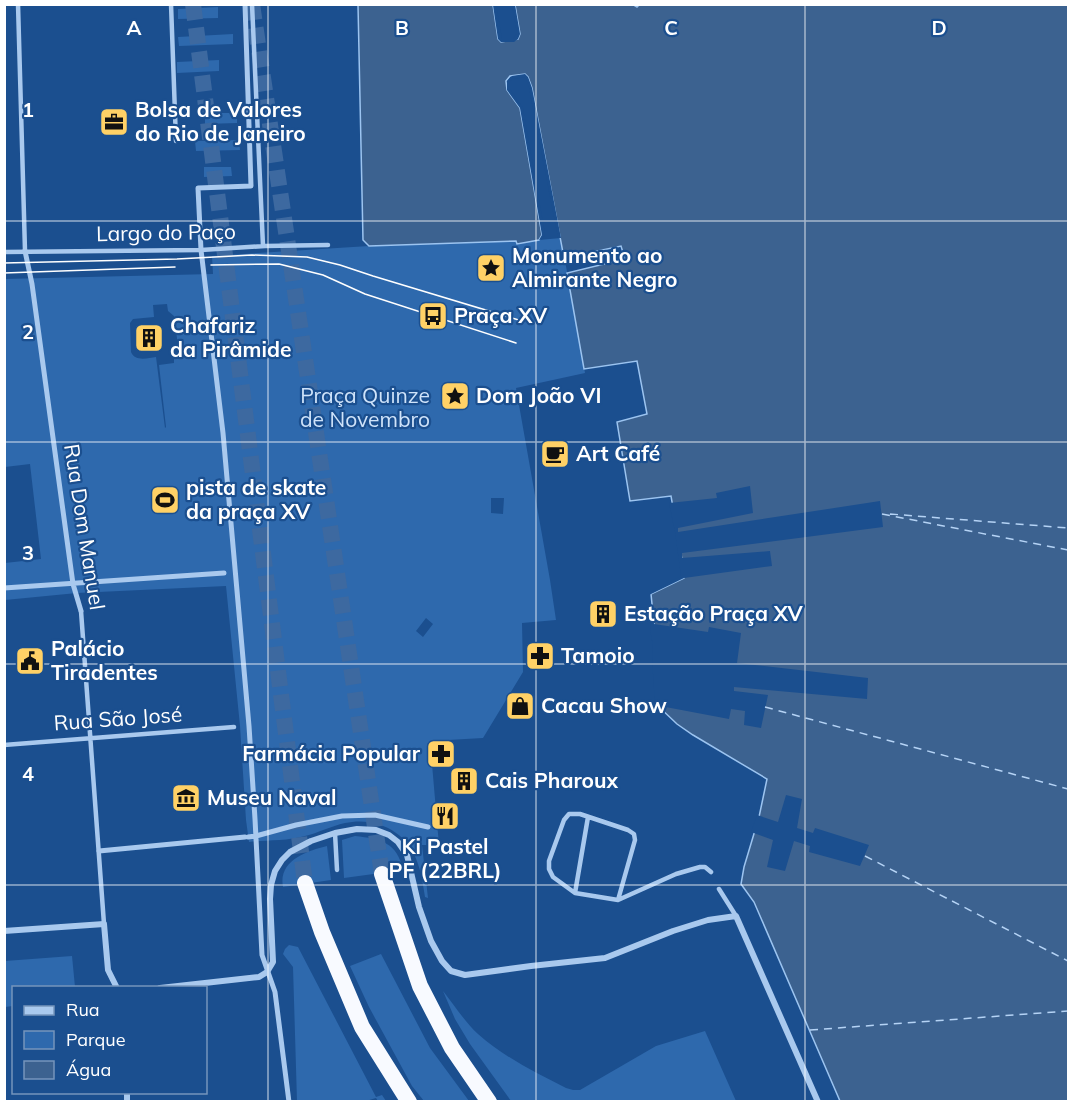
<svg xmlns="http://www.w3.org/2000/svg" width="1073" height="1106" viewBox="0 0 1073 1106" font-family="Mulish,sans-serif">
  <rect width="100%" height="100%" fill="#1b4f8f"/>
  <!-- green -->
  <path fill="#2e69ad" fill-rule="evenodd" d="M218,7V18L178,19V9Z
    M233,34V44L179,46L178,37Z
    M219,60V71L177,73V62Z
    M205,113H237V123L205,124Z
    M239,140L240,150L196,151L195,141Z
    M204,167H231L232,176L204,177Z
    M561,238L585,373L516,388L550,580L556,620L522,623L523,672L483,738L430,741L439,845H422L428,898L425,897C423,886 422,875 418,864C409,832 376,816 345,823C331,826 318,833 305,836C287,841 267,840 249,842L246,820L240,726L226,586L77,593L5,600V563L41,559L30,464L5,467L4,279L213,274L212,256L369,246L516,241L517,244L539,240ZM167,304L168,311L174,316L179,353L174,359V363L159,365L166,427L165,428L156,357C148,358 135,362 131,352L130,323L133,319L154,317L153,305ZM491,498H504L503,514L491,513ZM426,618L433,624L423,637L416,631Z
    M355,836C381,839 397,842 403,870L344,878L342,840Z
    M327,846L331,880L283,887C278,861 306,851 327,846Z
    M289,945L298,947L376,1097L382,1095L386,1101H378L376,1098L366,1101H297L293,967L283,954L285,949Z
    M381,954L430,1048L469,1101H424L412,1086L369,1007L350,966Z
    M72,956L75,987L14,988L13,1006L5,1007V961Z
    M443,991C454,1005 465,1022 478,1034C504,1057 536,1073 566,1088L573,1090H580L656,1046L705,1031L736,1101H511L470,1044L455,1019Z"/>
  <!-- water -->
  <path fill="#3c6290" stroke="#9cc4f0" stroke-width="1.5" d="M632,4L637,7L640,4L1068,5V1101H840L754,902L741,884L744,867L759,817L767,779L693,735L677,724L658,706L656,687L654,624L651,594L684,578L681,553L671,496L630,501L617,422L647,414L637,361L584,369L567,273L625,259L621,246L564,258L532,88L528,77L525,74L510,76L506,81L507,90L520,108L542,235L539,240L517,244L516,241L369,246L363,240L358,5H493L498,39L501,42L518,39L520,34L515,5Z"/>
  <!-- pier -->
  <path fill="#1b4f8f" d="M496,4L502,39H513L517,33L512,5H515L520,34L518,39L514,42H501L498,39L493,5Z
    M525,74L528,77L532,88L561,238H558L529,88L526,79L524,77L520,78L512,79L510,82V89L523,108L545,234L543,239L539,240L542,235L520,108L507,90V81L512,76Z
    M750,486L753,513L678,528V532L880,501L883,527L682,553V558L770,551L772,566L684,578L649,595V592L681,576L675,532L669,503L717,498L716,493Z
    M650,612L652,614L654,624L708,632L709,627L741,633L737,663L868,678L867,699L734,687V691L768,695L761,728L744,725L745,711L731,709L729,719L655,705L652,658L653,646L651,635Z
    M786,795L802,799L797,828L813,833L815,828L869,845L860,866L809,852L810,846L794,841L785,871L767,867L773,840L751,832L757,815L778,822Z"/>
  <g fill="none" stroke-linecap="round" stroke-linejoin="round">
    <!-- ferry -->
    <path stroke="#b5d3f5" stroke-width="1.5" stroke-dasharray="8 6" stroke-linecap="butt" d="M882,514L1068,550
      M890,514L1068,528
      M765,707L1068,789
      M865,856L1068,961
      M810,1030L1068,1011"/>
    <!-- trunk-tunnel -->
    <path stroke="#3d69a0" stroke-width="16" stroke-dasharray="16 8" stroke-linecap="butt" d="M193,4L305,883
      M252,4L382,874"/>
    <!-- service -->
    <path stroke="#a9c9ee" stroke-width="4.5" d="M18,4L25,251
      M171,4L176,141
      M252,4L263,246
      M4,252L201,250L265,246L328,245
      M81,611L104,924
      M4,745L234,727
      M335,833L337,870
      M719,889L736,916
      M575,893L588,817
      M618,900L635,840L634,834L628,830L580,814H569L564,820L549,861V869L553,877L575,893L618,900L676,874L700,867H705L711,872"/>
    <!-- pedestrian -->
    <path stroke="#a9c9ee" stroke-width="5" d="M245,4L251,186L198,188L201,250L223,433L249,726L255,819L262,955L275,992L289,1102
      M25,251L32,284L73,584L81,611
      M4,588L224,573
      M248,837L256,836L296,825L342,816L375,815L428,827
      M99,851L245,837"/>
    <!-- minor -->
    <path stroke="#a9c9ee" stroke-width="6" d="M4,931L104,924L108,970L117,988
      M160,988L259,977L267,972L273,962L270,899L271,885L275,871L282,860L290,852L311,841L335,833L357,829L376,830L389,835L398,842L407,855L419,907L431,941L442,961L451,971L465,975L531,966L605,958L673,931L708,920L736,916L818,1102
      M127,1092V1102"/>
    <!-- trunk -->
    <path stroke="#f8faff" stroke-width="16" d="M382,874L420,986L452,1048L489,1102
      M305,883L322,932L362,1027L409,1102"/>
    <!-- tram -->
    <path stroke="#fff" stroke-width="1.5" d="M4,263L177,259L252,255L307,257L340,265L373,276L522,321
      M211,265L279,264L323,275L365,294L516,343
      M4,273L175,267"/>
  </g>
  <!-- grid -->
  <path fill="none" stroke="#fff" stroke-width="1.5" stroke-opacity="0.55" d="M268,4V1102M536,4V1102M805,4V1102M4,221H1068M4,442H1068M4,664H1068M4,885H1068"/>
  <!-- icons -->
  <defs>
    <g id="office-square" transform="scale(1.5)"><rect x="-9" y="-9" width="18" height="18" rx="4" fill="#ffd166" stroke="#1b4f8f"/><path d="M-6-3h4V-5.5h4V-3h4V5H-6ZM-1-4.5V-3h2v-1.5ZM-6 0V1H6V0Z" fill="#111"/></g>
    <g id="sight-square" transform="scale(1.5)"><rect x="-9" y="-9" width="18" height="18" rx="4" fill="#ffd166" stroke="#1b4f8f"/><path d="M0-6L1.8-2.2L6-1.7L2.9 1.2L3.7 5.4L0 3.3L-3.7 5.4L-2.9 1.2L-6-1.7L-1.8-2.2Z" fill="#111"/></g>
    <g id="bus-square" transform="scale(1.5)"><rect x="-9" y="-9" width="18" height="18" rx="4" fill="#ffd166" stroke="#1b4f8f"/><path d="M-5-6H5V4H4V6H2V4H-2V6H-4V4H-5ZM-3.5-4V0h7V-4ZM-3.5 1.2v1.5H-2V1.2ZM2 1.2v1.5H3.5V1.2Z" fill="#111"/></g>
    <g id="building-square" transform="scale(1.5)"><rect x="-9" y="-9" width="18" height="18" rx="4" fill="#ffd166" stroke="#1b4f8f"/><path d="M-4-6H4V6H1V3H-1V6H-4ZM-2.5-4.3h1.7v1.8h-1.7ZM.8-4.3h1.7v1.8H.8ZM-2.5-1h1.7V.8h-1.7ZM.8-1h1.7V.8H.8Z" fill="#111"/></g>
    <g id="cafe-square" transform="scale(1.5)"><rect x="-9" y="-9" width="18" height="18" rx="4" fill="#ffd166" stroke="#1b4f8f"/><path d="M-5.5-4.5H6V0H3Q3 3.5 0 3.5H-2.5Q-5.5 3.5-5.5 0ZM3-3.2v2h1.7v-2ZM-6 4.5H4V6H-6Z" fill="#111"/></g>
    <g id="stadium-square" transform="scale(1.5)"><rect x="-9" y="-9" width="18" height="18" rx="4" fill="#ffd166" stroke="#1b4f8f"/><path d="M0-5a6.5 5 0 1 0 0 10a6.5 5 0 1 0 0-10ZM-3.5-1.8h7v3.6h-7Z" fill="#111"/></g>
    <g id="pharmacy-square" transform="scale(1.5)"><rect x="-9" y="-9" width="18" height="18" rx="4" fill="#ffd166" stroke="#1b4f8f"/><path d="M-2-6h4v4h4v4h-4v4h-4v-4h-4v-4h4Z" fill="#111"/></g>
    <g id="civic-square" transform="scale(1.5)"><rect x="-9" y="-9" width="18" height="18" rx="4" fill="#ffd166" stroke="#1b4f8f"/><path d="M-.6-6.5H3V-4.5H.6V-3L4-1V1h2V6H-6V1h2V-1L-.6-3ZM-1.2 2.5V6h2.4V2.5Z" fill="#111"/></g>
    <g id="shop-square" transform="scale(1.5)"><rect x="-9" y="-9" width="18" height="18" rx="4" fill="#ffd166" stroke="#1b4f8f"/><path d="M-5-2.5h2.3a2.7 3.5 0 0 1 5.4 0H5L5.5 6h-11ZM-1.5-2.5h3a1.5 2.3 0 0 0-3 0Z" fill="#111"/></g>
    <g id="museum-square" transform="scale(1.5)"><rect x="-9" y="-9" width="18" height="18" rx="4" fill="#ffd166" stroke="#1b4f8f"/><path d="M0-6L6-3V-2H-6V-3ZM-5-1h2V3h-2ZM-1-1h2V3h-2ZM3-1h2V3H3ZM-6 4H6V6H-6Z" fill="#111"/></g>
    <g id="restaurant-square" transform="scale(1.5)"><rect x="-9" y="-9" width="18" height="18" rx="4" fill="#ffd166" stroke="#1b4f8f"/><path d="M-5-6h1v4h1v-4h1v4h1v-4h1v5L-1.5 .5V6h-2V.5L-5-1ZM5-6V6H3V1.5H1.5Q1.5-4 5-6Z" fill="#111"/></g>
  </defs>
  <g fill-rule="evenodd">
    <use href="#office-square" x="114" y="122"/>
    <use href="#sight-square" x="491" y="268"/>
    <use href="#bus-square" x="433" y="316"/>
    <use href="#building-square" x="149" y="338"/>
    <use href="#sight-square" x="455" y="396"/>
    <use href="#cafe-square" x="555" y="454"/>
    <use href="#stadium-square" x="165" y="500"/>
    <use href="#building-square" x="603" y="614"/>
    <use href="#pharmacy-square" x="540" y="656"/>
    <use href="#civic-square" x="30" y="661"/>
    <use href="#shop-square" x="520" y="706"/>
    <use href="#pharmacy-square" x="441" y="754"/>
    <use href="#building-square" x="464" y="781"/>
    <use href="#museum-square" x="186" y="798"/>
    <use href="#restaurant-square" x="445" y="816"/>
  </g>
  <g text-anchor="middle" stroke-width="4.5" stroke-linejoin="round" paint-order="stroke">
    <!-- poi labels -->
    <g font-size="21" font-weight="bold" fill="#fff" stroke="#1b4f8f" text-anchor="start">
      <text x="135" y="117">Bolsa de Valores<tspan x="135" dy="24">do Rio de Janeiro</tspan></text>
      <text x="512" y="263">Monumento ao<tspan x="512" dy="24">Almirante Negro</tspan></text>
      <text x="454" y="323">Praça XV</text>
      <text x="170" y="333">Chafariz<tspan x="170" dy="24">da Pirâmide</tspan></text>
      <text x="476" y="403">Dom João VI</text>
      <text x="576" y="461">Art Café</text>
      <text x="186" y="495">pista de skate<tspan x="186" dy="24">da praça XV</tspan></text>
      <text x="624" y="621">Estação Praça XV</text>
      <text x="51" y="656">Palácio<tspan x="51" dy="24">Tiradentes</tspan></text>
      <text x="561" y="663">Tamoio</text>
      <text x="541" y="713">Cacau Show</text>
      <text x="420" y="761" text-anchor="end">Farmácia Popular</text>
      <text x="485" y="788">Cais Pharoux</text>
      <text x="207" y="805">Museu Naval</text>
      <text x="445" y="854" text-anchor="middle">Ki Pastel<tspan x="445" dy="24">PF (22BRL)</tspan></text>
    </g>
    <!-- street labels -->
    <g font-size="21" fill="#fff" stroke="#1b4f8f">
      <text transform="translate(166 233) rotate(-1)" y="7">Largo do Paço</text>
      <text transform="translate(84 527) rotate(81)" y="7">Rua Dom Manuel</text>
      <text transform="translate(118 719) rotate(-4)" y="7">Rua São José</text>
    </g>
    <!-- park labels -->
    <g font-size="21" fill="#cfe3fa" stroke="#1b4f8f">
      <text x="365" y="403">Praça Quinze<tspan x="365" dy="24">de Novembro</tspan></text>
    </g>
  </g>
  <g font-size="20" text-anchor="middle" font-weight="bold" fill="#fff" stroke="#1b4f8f" stroke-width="4.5" stroke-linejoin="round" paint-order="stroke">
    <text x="134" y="35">A</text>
    <text x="402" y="35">B</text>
    <text x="671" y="35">C</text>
    <text x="939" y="35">D</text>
    <text x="28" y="117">1</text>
    <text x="28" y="339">2</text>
    <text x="28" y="560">3</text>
    <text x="28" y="781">4</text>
  </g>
  <!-- border -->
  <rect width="1073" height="1106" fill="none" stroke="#ffffff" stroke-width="12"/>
  <!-- legend -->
  <rect x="12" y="986" width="195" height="108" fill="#1b4f8f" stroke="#7695bc" stroke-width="1.5"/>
  <rect x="24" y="1006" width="30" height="9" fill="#a9c9ee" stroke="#7695bc" stroke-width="1.5"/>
  <text x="66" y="1016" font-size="18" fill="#ffffff">Rua</text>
  <rect x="24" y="1031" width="30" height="18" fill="#2e69ad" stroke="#7695bc" stroke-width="1.5"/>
  <text x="66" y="1046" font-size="18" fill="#ffffff">Parque</text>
  <rect x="24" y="1061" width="30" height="18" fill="#3c6290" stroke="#7695bc" stroke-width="1.5"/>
  <text x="66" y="1076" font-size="18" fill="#ffffff">Água</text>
</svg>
